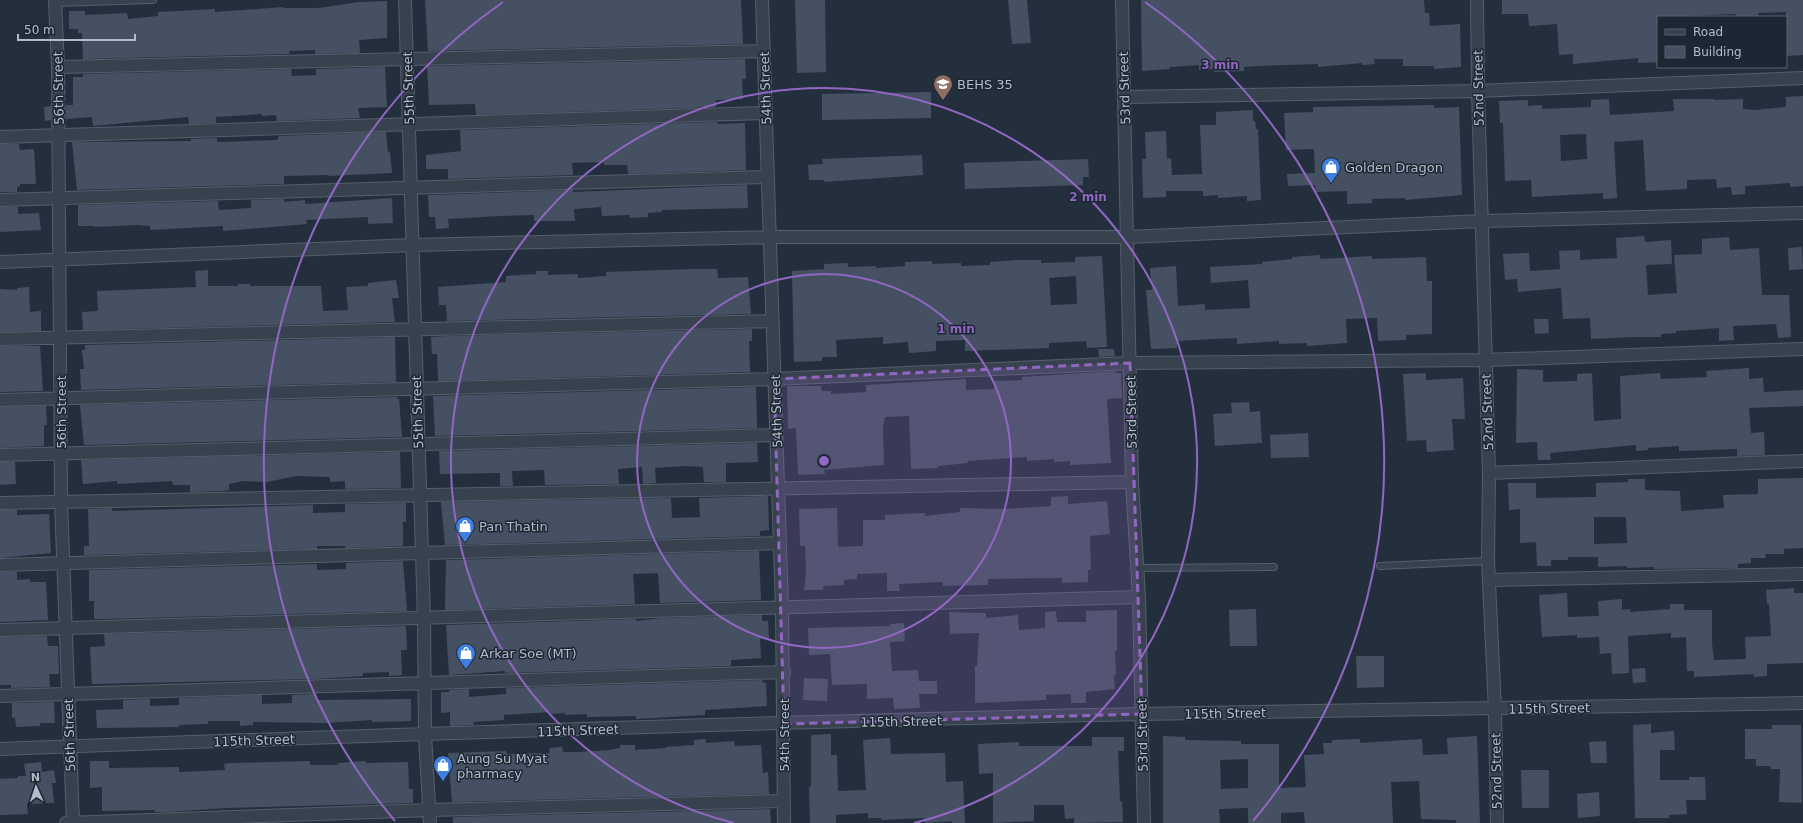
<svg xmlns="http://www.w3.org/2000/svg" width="1803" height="823" viewBox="0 0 1803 823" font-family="'DejaVu Sans',sans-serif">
  <rect width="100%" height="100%" fill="#242f3e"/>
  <!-- building -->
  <path fill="#455162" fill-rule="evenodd" d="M425,0H741L743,44L428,51Z
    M795,0H825L826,72L797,73Z
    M1008,0H1027L1031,43L1012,44Z
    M1141,0H1424L1425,13H1429L1430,26L1460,24L1461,67L1434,69V66H1403V59H1374L1375,64L1362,65V63L1318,67V64L1258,66L1244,67V71L1214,72V69L1199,70V65L1170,67V69L1142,71Z
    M1502,0H1803V55L1786,56V12L1758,13V17H1736V14L1658,17V62L1638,63V58L1573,64V54L1559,55L1557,24L1529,26L1528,14H1502Z
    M387,1V38L359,40L360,53L315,54V50L289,51L290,54L83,59L82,33H78V29H69V11H85V15L127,13L128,19L158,16V12L215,9V12L283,7V8H319L359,2Z
    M745,59L746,79H742L743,99L716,100V107L476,115L475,104L429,105L427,66Z
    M385,67L387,107L358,108L360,118L277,121L276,115L262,116V114L216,117V123L189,124L188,117L93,126L92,117L66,119V105H73V77H83V74L291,69L292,76L316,75V69Z
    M931,92V118L822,120V94Z
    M1803,96V186L1790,187V183L1745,186V194L1732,195L1731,187L1717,188L1716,179L1687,180V189L1646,191L1643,140L1614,142L1617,198L1603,199V193L1532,197L1531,180L1505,181L1503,123H1500L1499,101L1528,100V106L1542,105V109L1591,107V100L1609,99L1610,115L1674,111L1673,99H1714V100L1743,99V109L1755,110L1786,107V97ZM1586,134L1587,159L1561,161L1560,135Z
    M1434,105V108L1459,107L1462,195L1405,200V198L1372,199V203L1347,204V191L1316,192L1315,185L1288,186L1287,174L1315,173L1314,149L1286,150L1284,113L1313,112V107Z
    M51,106V120L45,121L44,107Z
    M1253,110V121H1255L1256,129H1258L1261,200L1247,201V196L1218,198V195L1203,196V191H1166V197L1143,198L1142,159H1146L1145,132L1166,131L1167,159L1171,158L1172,175L1202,174L1200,125H1216V112Z
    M717,122V124L745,123L746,170L628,174L627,165H604V162L572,163L573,175L448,179V169H426V155L461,151L460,130Z
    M386,132L388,152H390L392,173L328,176V175L284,176V184L77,190L72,142L191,141V139L217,138V142L277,140L279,136Z
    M0,144H19L20,150L34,149L36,184H20V186L17,187V192H0Z
    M922,155L923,175L824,182V180H809L808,165L823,164L822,159Z
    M1088,159L1089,177H1083V185L965,189L964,163Z
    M747,185L748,208L662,210V212L648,213V217L630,218V215L602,216L601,207L574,209L575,221H534V215L499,216L448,219L449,228L436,229L435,217H429L428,195L573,190V192Z
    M392,198L393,223L368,224V217L306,220L307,224L223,231V226L150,230V226L137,225L95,227L94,226H78V205L218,201L219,210L251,208V200L284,199V202L305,200V204Z
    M0,207H18V214L39,213L41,230L0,232Z
    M1644,236L1645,242L1671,240L1672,264L1646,265L1648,295L1677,293L1674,255L1702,254V239L1729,237L1730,250L1759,248L1762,295H1789L1791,337L1778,338L1776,324L1733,326L1734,340L1719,341V328L1676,331V333L1661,334V337H1633L1591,339L1590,318L1563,319L1561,288L1518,292L1517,279L1505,280L1503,254L1529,253L1530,271L1560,269L1559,251L1580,250V260L1617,258L1616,238Z
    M1802,247L1803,269L1789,270L1788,248Z
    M1320,255V259L1372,256V259L1426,257L1427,281H1432V334L1406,335V340L1378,341L1377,318L1346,319L1347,343L1307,346V343L1279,344V341L1237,344V338L1215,339L1177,341V348L1151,349L1146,290H1152L1150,268L1176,266L1178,306L1205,304V310L1250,308L1248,280L1211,283L1210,267L1262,264V262L1292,259V257Z
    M1102,256L1107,347L1087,348L1086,341L1049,343V348L965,351V340L936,341V351L909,353L908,342L883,344V337L836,340L837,357H822V361L794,362L792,271L824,269V264L848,263V267L876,266V268L905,266V262L932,261V264L961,263V266L990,265V262L1017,260H1041V263L1075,262V257ZM1076,276L1077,304L1051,305L1049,278Z
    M691,269H717L718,278L748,277L751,314L447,321L446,305H439L438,287L506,282V276L536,274V271H548V275L578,274V278L606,276V272Z
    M208,270V286H238V284H250V286H321L323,311L348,310L346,287L368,286V283L396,280L399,298H392L395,322L83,330L82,312L98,311L97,291L196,287L195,271Z
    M29,287L30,312L41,311V331L0,332V289L17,290V288Z
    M1534,319H1548L1549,333L1535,334Z
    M752,329V341H749L750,372L438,381L437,354H432L431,337L448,336Z
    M395,337L396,382L81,390L80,369H84L82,350H85V345Z
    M0,346H40L43,391L0,392Z
    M1098,349H1114L1115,356L1099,357Z
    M1749,368V379L1763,378L1764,392L1803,390V406L1749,408L1751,433L1764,432L1765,455L1737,456V449L1679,451V446L1648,448V450L1636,451V445L1550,453L1551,460H1538L1537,442L1516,443L1517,369L1543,370V382L1577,381V374L1592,373L1594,421L1621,419L1620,376L1660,373L1661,379L1707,377L1706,371Z
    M1115,371L1116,373H1121L1122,398L1108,399L1107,401L1111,463L1070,465V461L1054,462V459L1027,461V457L968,461V463L938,466V468L911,469L909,416L885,417L883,428L884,465L824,470L825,474L798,475L796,428L788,429L787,386H821L822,391H831V394L866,392V385L966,379V390L994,389V381L1022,380V377Z
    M1426,373V380L1463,378L1465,419H1452L1454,450L1427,452L1426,440L1407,441L1403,374Z
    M756,387L757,428L435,436L433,396Z
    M397,397V399L399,398L402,437L84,445L80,405Z
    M1249,402L1250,412L1260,411L1262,443L1215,446L1213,414L1232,413L1231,403Z
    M46,406L47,425H44V446L0,448V407Z
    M1308,433L1309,457L1271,458L1270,435Z
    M757,443L758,462L726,463V482H704L703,467L686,466L655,468L656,483L643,484L642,467L618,469L619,484L545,485L544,470L512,471L513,486H500V473L440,474L439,451Z
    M400,452L401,488L345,489V481L330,482V477L296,476L267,482L243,481L229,484V490L222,491L190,492V485H173L172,481L117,484V481L83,484L81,460Z
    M0,462H15L16,484L0,485Z
    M1803,478V548L1784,549V554H1765L1766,558H1751V563L1738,564V568L1654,569V567L1627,568V566L1598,567V557H1568V560H1551V566H1537L1536,542L1520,543V509L1509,510L1508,483H1536V498L1596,497V483L1628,482V479H1645V490L1680,491L1681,511L1724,508L1723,495L1758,494V479ZM1594,517H1626L1627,543L1594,544Z
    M768,496L769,530L760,531V536L445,545L441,502L671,498L672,518L700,517L699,498Z
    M1068,496V504L1107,501L1110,534L1090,536L1091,570H1088V582L1062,583V578L988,579V585L943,586V582L899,584L900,591H887V573L857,574V579L844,580V585L824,586L823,590H804L806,572L805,546H800L799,509L837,508L838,547L863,546V520H885V515L925,513V516L960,512V508L1004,509L1051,506V497Z
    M406,503V522H403V546L345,548V546H317V549L84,555V546H89L88,509L112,508V511L313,505V513L345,512V504Z
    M0,510H17V515L49,514L51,553L0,558Z
    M759,551L761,600L660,603L658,573L633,574L635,604L445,610L446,560Z
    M403,561L407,611L104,619H94V601H89V570L317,564V570L346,569V563Z
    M0,572H17V580L30,579V582H46L48,620L0,622Z
    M1794,588V593H1803V663L1767,664V676L1754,677V674L1694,677V671H1687L1686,637L1671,638V633L1628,636L1629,673L1612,674L1611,653L1600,654L1599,637L1577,638V635L1542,637L1539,595L1567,593L1568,617L1599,616L1598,601L1622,599V610L1630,609V612L1670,609V604H1684V610H1712V644L1714,660L1746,659L1745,637L1771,636L1769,604H1767L1766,590Z
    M1256,609L1257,646H1230L1229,610Z
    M1117,610V651H1115L1116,675H1114L1115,689L1086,692V703H1071V694L1046,695V700L975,703V666H977L979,633L950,634L949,612L986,613V618L1018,615L1019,630L1045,628V612L1056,611L1057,622H1086V611Z
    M762,615V621H768L769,638L760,639L761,658L731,660V666L505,673V671L449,675L446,625L636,619L637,621L661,618Z
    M904,623L905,641L890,642L892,671L918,670L919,681H937V694H919L920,708L894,709L893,698L867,699V684L832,685L830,654L809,655L808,628L890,626V624Z
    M406,626L407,650H401L402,675L389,676V672L363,673V676L315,679L92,684L90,647L105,646L104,634Z
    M47,636L48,646H58L59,674H49L50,687L11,688V685H0V637Z
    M1356,656H1384V687L1357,688Z
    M1645,668L1646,682L1633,683L1632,669Z
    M804,678L828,679L827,701L803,700Z
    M762,680L763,683H766L767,706L705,710V715L636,719V716L587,717V714L565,715V713L550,714V712L504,715V720L473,722L474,725L450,726V712L441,713V692H449V690L469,689V697L506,694V688Z
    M316,694V700L411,699V721L372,722V720L326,723L253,722V725L240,726V721H208V724L179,725V727L97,728L96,710L123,709V700L150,699V706L179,705V698L262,695V704L292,703V695Z
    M54,702L55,723H40V726L16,727L15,717L12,718V703Z
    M1651,724V733L1674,731L1675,750H1660V780H1689V777H1705L1706,800H1686L1687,814L1669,815V818H1635L1633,725Z
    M1772,725H1801L1802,803L1779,802L1780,769H1771L1770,766H1756V759H1745V729H1772Z
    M831,734V755H837L838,791L866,790L863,740L890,738L891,754L945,753L946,782L963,781L965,823H952V821L925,823L924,818L882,820L881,818H868V813L836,815V823H810L809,787L811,786V735Z
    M1163,736L1185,737V740L1241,741V744H1279V788L1306,787L1304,755L1324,754L1323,743H1332V740L1360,739V743L1422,739L1423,755L1448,754L1447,738L1477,736L1480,823H1456V820L1421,819L1419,781L1391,782L1393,823H1305L1304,812L1281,813V823H1248V808L1219,809L1220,823H1163ZM1248,759V788L1221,789L1220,760Z
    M1092,737H1124V751H1118L1120,801H1122L1123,822L1074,823V818L1065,819L1064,805H1034V821L993,823V773L979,774L978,744L1019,742V746H1092Z
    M706,739V743L734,741L735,746L761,745L763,773L768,772L769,794L452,802L448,753L506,751L507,754L550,753L549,748L562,747L563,752H578L609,750L620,748V745H635V750L666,748V747L694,745V740Z
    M1606,741L1607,763H1591L1589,742Z
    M90,761H109V768L179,767V772L225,770L224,764L233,763L310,761V765H338V763L366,761V763L408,762L409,789H413V803L225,808L168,812H155V810L102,811V787L90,788Z
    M41,762L42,772L54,770L56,783H52L54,803L27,804L28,814L0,815V779L18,778V776H26L24,764Z
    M1521,770H1549V808H1522Z
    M1599,792L1600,816L1578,818L1577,794Z
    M770,809L771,823H453V817Z"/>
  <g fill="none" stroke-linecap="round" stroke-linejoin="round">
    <!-- lane casing -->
    <g stroke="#565f6c" stroke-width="8">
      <path id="lane" d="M55,3L153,0
        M1380,566L1488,561
        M1138,568L1274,567"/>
    </g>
    <!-- street casing -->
    <g stroke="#565f6c" stroke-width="14">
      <path id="street" d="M55,0L58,67L61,501L73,823
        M405,0L424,619L425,735L430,823
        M762,0L782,608L784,823
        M1122,0L1132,482L1139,597L1144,823
        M1477,0L1478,91L1489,473L1488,561L1495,710L1497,823
        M58,67L764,51
        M1125,97L1478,91L1803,78
        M0,137L766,113
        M0,200L768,177
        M0,262L413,245L770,237H1128L1482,221L1803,213
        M0,339L773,321
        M0,400L774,379L1130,363L1485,360L1803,349
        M0,455L776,435
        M1489,473L1803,461
        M0,503L1132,482
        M0,565L780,543
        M1489,580L1803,574
        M0,630L1139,597
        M0,696L784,672
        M0,749C380,735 761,722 1141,714C1362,710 1583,708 1803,703
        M66,823L430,810L783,801"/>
    </g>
    <!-- lane -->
    <use href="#lane" stroke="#38414e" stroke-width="6"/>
    <!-- street -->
    <use href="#street" stroke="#38414e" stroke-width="12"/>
  </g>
  <!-- marked area -->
  <path fill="#9266c3" fill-opacity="0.2" stroke="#9266c3" stroke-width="3" stroke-dasharray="8 5" stroke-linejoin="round" d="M1130,363L1142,714L784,724L774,379Z"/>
  <!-- distance rings -->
  <g fill="none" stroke="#9266c3" stroke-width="2">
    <circle cx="824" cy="461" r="187"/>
    <path d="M734 823A373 373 0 1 1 914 823"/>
    <path d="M395 821A560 560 0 0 1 503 2M1145 2A560 560 0 0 1 1253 821"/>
  </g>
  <!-- icons -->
  <defs>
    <g id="school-pin" transform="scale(1)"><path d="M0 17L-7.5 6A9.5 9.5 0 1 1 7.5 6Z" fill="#8d6e63" stroke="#1d2633"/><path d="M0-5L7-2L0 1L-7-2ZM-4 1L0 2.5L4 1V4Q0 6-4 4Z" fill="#fff"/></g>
    <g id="shop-pin" transform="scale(1)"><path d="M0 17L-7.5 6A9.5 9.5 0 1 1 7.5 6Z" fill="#3f7fe0" stroke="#1d2633"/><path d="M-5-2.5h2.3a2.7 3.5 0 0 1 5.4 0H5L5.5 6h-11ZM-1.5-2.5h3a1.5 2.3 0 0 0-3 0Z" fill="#fff"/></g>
  </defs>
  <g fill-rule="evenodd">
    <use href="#school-pin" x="943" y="84"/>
    <use href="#shop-pin" x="1331" y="167"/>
    <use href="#shop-pin" x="465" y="526"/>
    <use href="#shop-pin" x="466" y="653"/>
    <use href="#shop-pin" x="443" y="765"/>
  </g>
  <g text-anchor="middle" stroke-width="3" stroke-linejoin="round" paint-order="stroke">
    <!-- poi labels -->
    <g font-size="13" fill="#b4bcc9" stroke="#1d2633" text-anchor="start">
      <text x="957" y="89">BEHS 35</text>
      <text x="1345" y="172">Golden Dragon</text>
      <text x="479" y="531">Pan Thatin</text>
      <text x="480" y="658">Arkar Soe (MT)</text>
      <text x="457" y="763">Aung Su Myat<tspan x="457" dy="15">pharmacy</tspan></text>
    </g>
    <!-- street labels -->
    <g font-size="13" fill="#b4bcc9" stroke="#1d2633">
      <text transform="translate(58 88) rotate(-91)" y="5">56th Street</text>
      <text transform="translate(408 88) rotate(-92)" y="5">55th Street</text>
      <text transform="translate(765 88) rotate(-92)" y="5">54th Street</text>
      <text transform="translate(1124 88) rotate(-92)" y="5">53rd Street</text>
      <text transform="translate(1478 88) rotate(-91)" y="5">52nd Street</text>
      <text transform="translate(776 411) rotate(-92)" y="5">54th Street</text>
      <text transform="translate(61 412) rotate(-90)" y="5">56th Street</text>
      <text transform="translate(417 412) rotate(-92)" y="5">55th Street</text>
      <text transform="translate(1131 412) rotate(-91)" y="5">53rd Street</text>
      <text transform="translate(1487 412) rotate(-92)" y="5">52nd Street</text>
      <text transform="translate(1549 708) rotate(-1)" y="5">115th Street</text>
      <text transform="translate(1225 713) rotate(-1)" y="5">115th Street</text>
      <text transform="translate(901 721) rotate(-1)" y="5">115th Street</text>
      <text transform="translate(578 730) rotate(-2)" y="5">115th Street</text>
      <text transform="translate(69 735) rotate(-92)" y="5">56th Street</text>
      <text transform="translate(784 735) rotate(-90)" y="5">54th Street</text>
      <text transform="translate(1142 735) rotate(-91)" y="5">53rd Street</text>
      <text transform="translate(254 740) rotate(-2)" y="5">115th Street</text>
      <text transform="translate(1496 771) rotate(-91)" y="5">52nd Street</text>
    </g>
  </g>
  <circle cx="824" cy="461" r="6" fill="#9266c3" stroke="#1d2633" stroke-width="2"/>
  <g font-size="12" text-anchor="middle" font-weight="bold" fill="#9266c3" stroke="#1d2633" stroke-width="3" stroke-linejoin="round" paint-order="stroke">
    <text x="1220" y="69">3 min</text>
    <text x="1088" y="201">2 min</text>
    <text x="956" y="333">1 min</text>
  </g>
  <!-- legend -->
  <rect x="1657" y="16" width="130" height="52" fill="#1d2633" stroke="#59626f"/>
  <rect x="1665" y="29" width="20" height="6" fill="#38414e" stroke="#59626f"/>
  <text x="1693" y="36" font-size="12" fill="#b4bcc9">Road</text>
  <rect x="1665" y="46" width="20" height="12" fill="#455162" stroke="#59626f"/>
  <text x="1693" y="56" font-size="12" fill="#b4bcc9">Building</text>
  <!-- north arrow -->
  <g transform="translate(36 787) rotate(357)" stroke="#1d2633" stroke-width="3" paint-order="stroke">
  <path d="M0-3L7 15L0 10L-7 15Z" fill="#b4bcc9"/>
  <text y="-6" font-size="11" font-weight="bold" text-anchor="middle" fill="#b4bcc9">N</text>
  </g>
  <!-- scale -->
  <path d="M18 34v6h117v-6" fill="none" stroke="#b4bcc9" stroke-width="2"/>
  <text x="24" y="34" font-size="12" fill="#b4bcc9" stroke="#1d2633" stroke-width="3" paint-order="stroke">50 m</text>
</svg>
